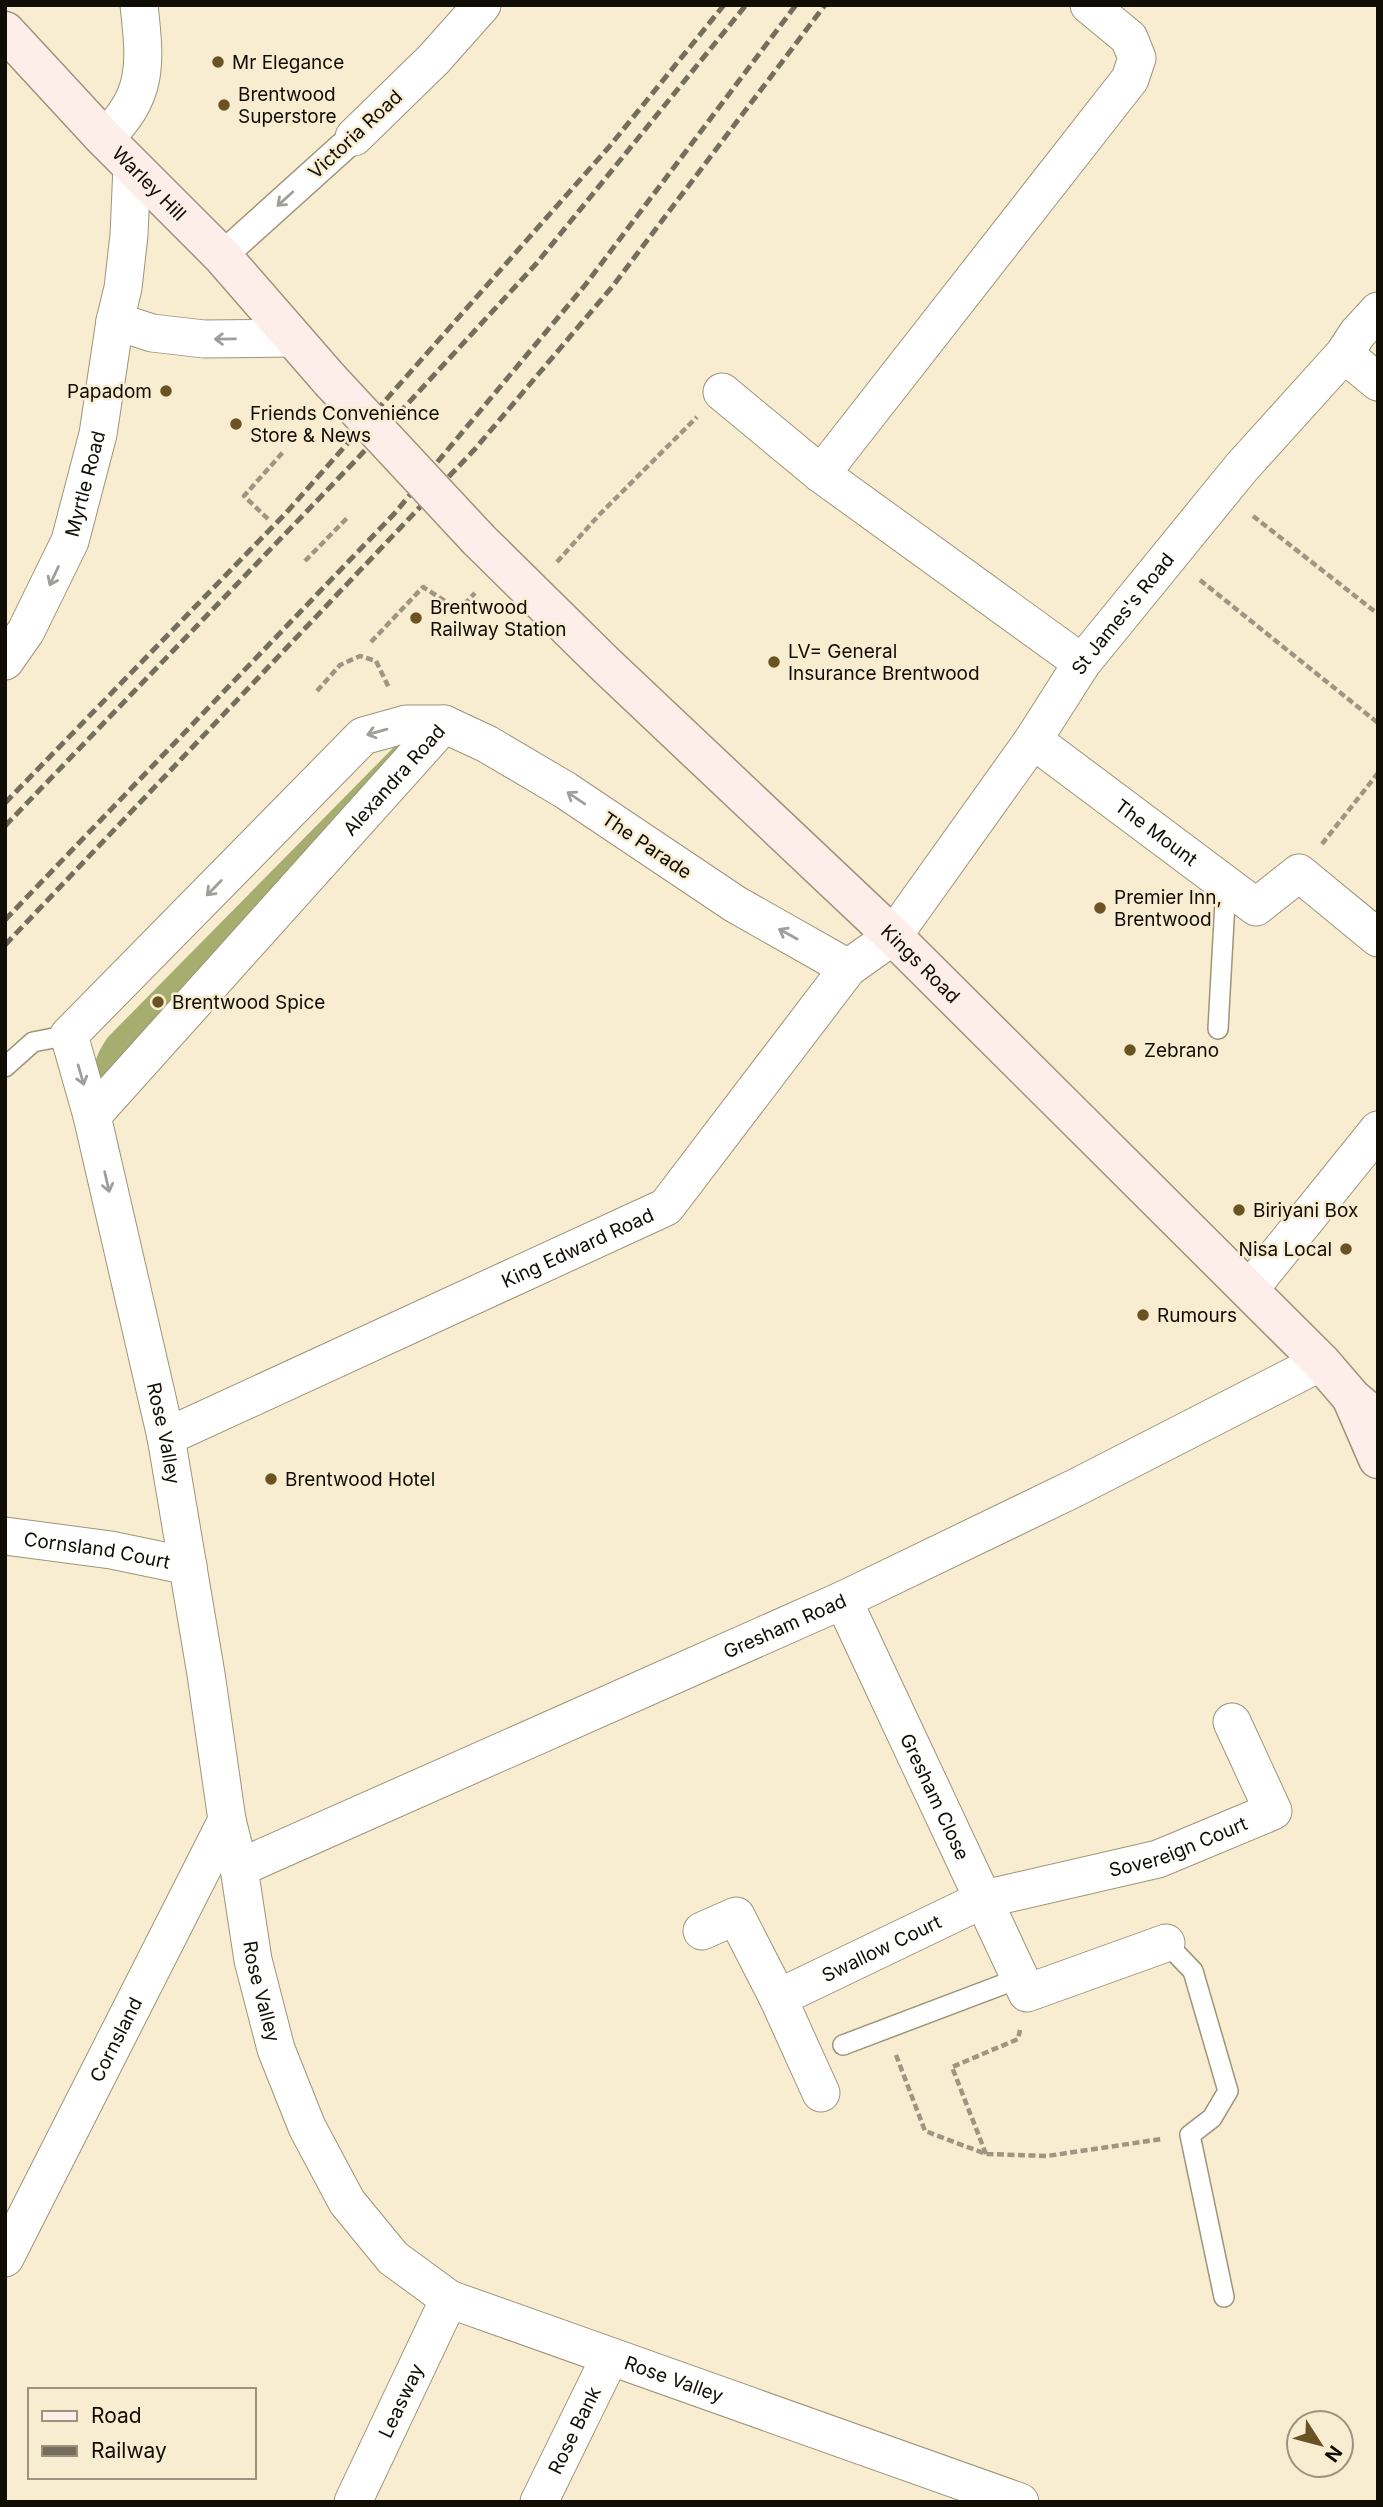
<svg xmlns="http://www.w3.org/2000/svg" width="1383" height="2507" viewBox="0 0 1383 2507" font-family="Inter,sans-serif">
  <rect width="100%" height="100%" fill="#f8edd1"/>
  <!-- forest -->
  <path fill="#a5ae6e" d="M394,747H404L99,1085C90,1066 97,1053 108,1037Z"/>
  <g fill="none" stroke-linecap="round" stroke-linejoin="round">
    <!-- service casing -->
    <g stroke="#9e947a" stroke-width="22">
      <path id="service" d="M1218,1029L1226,884
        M5,1067L33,1042L69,1035
        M1166,1943L1193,1971L1228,2091L1212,2118L1190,2135L1224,2297
        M843,2045L1020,1978"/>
    </g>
    <!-- pedestrian casing -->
    <g stroke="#9e947a" stroke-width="31">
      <path id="pedestrian" d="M222,256L354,137"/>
    </g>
    <!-- minor casing -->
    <g stroke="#9e947a" stroke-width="39">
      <g id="minor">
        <path d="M354,137L434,59L482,5"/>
        <path d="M104,138C150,97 145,60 139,5"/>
        <path d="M115,321L152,333L204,339L293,338"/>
        <path d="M1344,354L1378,382"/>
        <path d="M722,392L821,474L1082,663"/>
        <path d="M821,474L1130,79L1137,58L1129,38L1089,5"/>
        <path id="s1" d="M5,661L26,631L70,541L98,434L115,321L123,288L129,235L132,166"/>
        <path id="s2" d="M1033,740L1256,907L1299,873L1378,938"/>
        <path id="s3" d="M848,968L735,904L565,790L487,744L444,724H406L363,736L69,1035L92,1116L166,1437L206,1674L227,1820L239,1868L253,1960L276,2049L307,2127L347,2202L393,2258L449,2299L1020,2502"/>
        <path id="s4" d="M92,1116L444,724"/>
        <path d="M1249,1290L1378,1130"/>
        <path id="s5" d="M166,1437L666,1207L848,968L893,936L1033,740L1082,663L1241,468L1344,354L1357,334L1378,311"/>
        <path id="s6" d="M5,1536L111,1550L188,1566"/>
        <path id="s7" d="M843,1600L1027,1993L1166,1943"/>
        <path id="s8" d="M239,1868L843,1600L1075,1488L1321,1362"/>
        <path d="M702,1931L736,1916L778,1998"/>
        <path id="s9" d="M821,2093L778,1998L984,1899L1158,1859L1273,1811L1232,1722"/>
        <path id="s10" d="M5,2258L227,1820"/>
        <path id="s11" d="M353,2502L449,2299"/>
        <path id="s12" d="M539,2502L610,2357"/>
      </g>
    </g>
    <!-- secondary casing -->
    <g stroke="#9e947a" stroke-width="41">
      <g id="secondary">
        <path id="s13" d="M5,31L104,138L222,256L330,380"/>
        <path id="s14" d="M479,540L605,664L893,936L1321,1362L1352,1398L1378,1420"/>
        <path d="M1352,1399L1378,1459"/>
      </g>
    </g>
    <!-- path -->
    <path stroke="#9e9682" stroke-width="4.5" stroke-dasharray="7 3.5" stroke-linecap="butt" d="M1253,516L1378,614
      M268,519L244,496L284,451
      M305,561L349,516
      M557,562L599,515L697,417
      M1200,580L1378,723
      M371,642L423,587L459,610L475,593
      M317,691L340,665L360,656L376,661L389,688
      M1322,844L1378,773
      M896,2055L925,2131L986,2154L1047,2156L1162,2139
      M986,2154L952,2067L1018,2039L1020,2030"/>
    <!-- service -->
    <use href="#service" stroke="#fff" stroke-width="19"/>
    <!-- pedestrian -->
    <use href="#pedestrian" stroke="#fff" stroke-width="28"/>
    <!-- minor -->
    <use href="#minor" stroke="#fff" stroke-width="37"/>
    <!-- secondary -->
    <use href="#secondary" stroke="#fdeeea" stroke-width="38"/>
    <!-- rail -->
    <path stroke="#756e5d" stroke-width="5" stroke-dasharray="10 5" stroke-linecap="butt" d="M5,803L286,513L609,147L724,5
      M5,826L356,460L536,264L746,5
      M5,920L394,514L586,284L796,5
      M5,945L475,449L612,287L825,5"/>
    <!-- secondary-bridge casing -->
    <g stroke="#9e947a" stroke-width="41" stroke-linecap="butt">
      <path id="secondary-bridge" d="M330,380L479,540"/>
    </g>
    <!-- secondary-bridge -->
    <use href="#secondary-bridge" stroke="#fdeeea" stroke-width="38"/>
  </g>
  <!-- one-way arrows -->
  <defs><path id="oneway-shaft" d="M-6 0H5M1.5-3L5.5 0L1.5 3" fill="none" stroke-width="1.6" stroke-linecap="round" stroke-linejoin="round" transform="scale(1.75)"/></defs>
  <g stroke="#9f9e9b">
    <use href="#oneway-shaft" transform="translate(285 199) rotate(138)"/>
    <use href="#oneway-shaft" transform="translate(225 339) rotate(179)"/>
    <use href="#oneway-shaft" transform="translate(54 576) rotate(115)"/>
    <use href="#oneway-shaft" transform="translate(377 732) rotate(164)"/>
    <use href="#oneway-shaft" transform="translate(576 798) rotate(-146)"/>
    <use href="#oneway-shaft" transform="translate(214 888) rotate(134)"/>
    <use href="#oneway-shaft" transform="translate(788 934) rotate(-151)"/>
    <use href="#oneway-shaft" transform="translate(81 1075) rotate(74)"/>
    <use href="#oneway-shaft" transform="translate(107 1182) rotate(77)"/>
  </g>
  <!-- markers -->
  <g fill="#6b5223" stroke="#f8edd1" stroke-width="2.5">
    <circle cx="218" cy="62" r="7"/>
    <circle cx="224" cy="105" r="7"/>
    <circle cx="166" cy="391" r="7"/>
    <circle cx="236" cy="424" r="7"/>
    <circle cx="416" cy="618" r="7"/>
    <circle cx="774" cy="662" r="7"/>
    <circle cx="1100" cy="908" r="7"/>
    <circle cx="158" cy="1002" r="7"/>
    <circle cx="1130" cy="1050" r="7"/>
    <circle cx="1239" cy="1210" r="7"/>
    <circle cx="1346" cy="1249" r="7"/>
    <circle cx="1143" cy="1315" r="7"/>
    <circle cx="271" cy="1479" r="7"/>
  </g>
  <g text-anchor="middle" stroke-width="5" stroke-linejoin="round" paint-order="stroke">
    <!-- poi labels -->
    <g font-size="19" fill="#100d05" stroke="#f8edd1" text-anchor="start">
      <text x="232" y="69">Mr Elegance</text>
      <text x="238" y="101">Brentwood<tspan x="238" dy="22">Superstore</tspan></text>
      <text x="152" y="398" text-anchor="end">Papadom</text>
      <text x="250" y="420">Friends Convenience<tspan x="250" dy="22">Store &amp; News</tspan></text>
      <text x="430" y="614">Brentwood<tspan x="430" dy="22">Railway Station</tspan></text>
      <text x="788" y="658">LV= General<tspan x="788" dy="22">Insurance Brentwood</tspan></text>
      <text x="1114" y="904">Premier Inn,<tspan x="1114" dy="22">Brentwood</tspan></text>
      <text x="172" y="1009">Brentwood Spice</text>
      <text x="1144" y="1057">Zebrano</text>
      <text x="1253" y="1217">Biriyani Box</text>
      <text x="1332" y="1256" text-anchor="end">Nisa Local</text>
      <text x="1157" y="1322">Rumours</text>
      <text x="285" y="1486">Brentwood Hotel</text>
    </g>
    <!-- street labels -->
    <g font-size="19" fill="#100d05" stroke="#f8edd1">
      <text transform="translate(355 134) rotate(-43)" y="7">Victoria Road</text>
      <text dy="7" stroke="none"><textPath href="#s13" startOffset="210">Warley Hill</textPath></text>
      <text dy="7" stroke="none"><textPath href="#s1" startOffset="196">Myrtle Road</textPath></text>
      <text dy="7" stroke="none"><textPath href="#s5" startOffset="1302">St James's Road</textPath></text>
      <text dy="7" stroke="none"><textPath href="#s4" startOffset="452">Alexandra Road</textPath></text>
      <text dy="7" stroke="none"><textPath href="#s2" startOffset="154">The Mount</textPath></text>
      <text transform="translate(647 845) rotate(34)" y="7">The Parade</text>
      <text dy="7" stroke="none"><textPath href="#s14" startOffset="612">Kings Road</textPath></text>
      <text dy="7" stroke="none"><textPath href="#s5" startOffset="453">King Edward Road</textPath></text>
      <text dy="7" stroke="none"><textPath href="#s3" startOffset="1384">Rose Valley</textPath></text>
      <text dy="7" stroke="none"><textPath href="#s6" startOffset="93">Cornsland Court</textPath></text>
      <text dy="7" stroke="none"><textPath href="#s8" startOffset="597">Gresham Road</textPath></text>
      <text dy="7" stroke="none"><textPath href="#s7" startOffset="217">Gresham Close</textPath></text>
      <text dy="7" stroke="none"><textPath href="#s9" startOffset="534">Sovereign Court</textPath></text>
      <text dy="7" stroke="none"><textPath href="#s9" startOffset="219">Swallow Court</textPath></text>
      <text dy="7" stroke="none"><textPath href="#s3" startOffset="1951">Rose Valley</textPath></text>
      <text dy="7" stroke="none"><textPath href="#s10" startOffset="245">Cornsland</textPath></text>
      <text dy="7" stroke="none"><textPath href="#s3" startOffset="2560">Rose Valley</textPath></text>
      <text dy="7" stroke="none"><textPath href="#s11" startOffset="112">Leasway</textPath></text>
      <text dy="7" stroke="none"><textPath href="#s12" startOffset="80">Rose Bank</textPath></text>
    </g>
  </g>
  <!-- border -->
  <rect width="1383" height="2507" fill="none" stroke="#100d05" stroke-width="14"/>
  <!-- legend -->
  <rect x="28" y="2388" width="228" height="91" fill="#f8edd1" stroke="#9b937f" stroke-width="2"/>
  <rect x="42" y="2411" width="35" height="10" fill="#fdeeea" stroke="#9b937f" stroke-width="2"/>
  <text x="91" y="2423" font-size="21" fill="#100d05">Road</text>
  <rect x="42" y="2446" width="35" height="10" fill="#756e5d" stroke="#9b937f" stroke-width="2"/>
  <text x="91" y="2458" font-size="21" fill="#100d05">Railway</text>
  <!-- north arrow -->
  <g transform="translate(1320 2444) rotate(126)"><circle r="33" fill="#f8edd1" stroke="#9b937f" stroke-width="2"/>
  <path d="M0-5L12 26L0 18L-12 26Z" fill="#6b5223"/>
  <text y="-10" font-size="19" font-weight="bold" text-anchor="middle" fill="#100d05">N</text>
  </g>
</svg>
